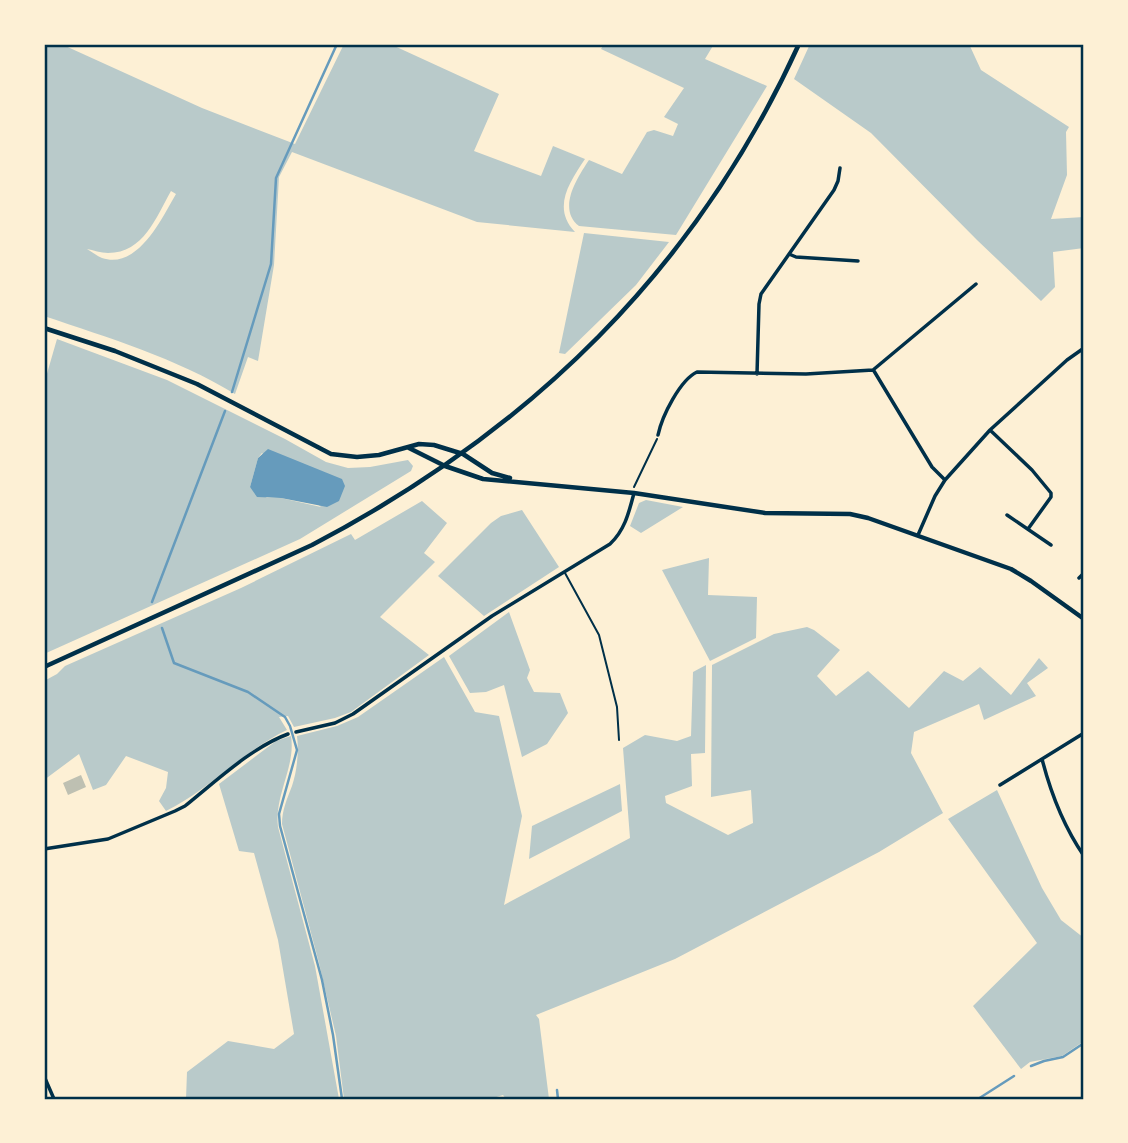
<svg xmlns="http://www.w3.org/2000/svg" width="1128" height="1143" viewBox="0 0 1128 1143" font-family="Manrope,sans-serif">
  <rect width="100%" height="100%" fill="#fdf0d5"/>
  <!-- green -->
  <path fill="#b9caca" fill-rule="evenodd" d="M44,44H61L202,108L295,144L344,44H390L499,94L474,151L541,176L553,146L585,159C569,183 552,208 575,232L477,222L292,152L279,177L274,265L258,361L248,357L235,394C176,358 109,338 44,316ZM171,191L176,194C162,218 138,270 102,258C97,256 92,252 87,249C93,250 101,253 108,253C144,253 156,217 171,191Z
    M604,44H714L705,59L767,86L676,235L579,226C557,209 577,178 589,160L622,174L647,132L654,130L673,136L678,124L664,117L684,88L601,49Z
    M810,44H969L981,70L1069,127L1066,132L1067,175L1051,219L1084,217V248L1053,252L1055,287L1041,301L977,240L871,133L794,79Z
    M584,233L669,242L636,285L565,354L559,353Z
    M57,339L167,380L285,439L326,462L348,468L370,467L408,460L413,466L411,471L300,539L44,654V384ZM262,453L321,507L281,498H267L250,487L258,458Z
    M646,500L683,507L641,533L630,526L639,503Z
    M422,501L447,523L424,553L435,562L380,617L429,655L351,712L335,718L294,727L288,716L279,717L287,730C243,751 209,790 166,811L159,801L166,788L168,772L126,756L106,785L93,790L79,754L44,780V681L57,674L65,666L241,588L351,534L355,540Z
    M522,510L559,567L484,616L438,576L491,523L501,516Z
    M709,558L708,595L757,597L756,638L710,661L662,570Z
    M509,612L530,670L527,678L534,692L560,693L568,713L547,744L522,757L504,685L486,692L470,693L449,656Z
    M807,627L814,630L840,650L817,676L836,696L868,671L909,708L944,671L963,681L980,667L1011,695L1039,658L1048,668L1027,683L1036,696L984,720L979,704L914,732L911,753L943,813L879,852L675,959L536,1015L539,1019L549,1099H506L503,1095L490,1099H344L336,1036L319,963L282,824C282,810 287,799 292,786C297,771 299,752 297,736L337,726L358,717L444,657L475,712L499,716L522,816L504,905L630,838L623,748L645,735L677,741L691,736L693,672L706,665L705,753L691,754L692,786L665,796L666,803L728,835L753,823L751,790L711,797L712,665L774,634Z
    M291,736C296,767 274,795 278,827L315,966L339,1099H186L187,1072L228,1041L274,1049L294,1034L278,940L254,853L239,851L219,784L276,741Z
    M620,784L622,811L529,859L532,826Z
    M997,790L1042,888L1061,920L1084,938V1041L1062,1056L1030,1062L1021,1069L973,1006L1037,943L948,819Z"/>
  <!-- water -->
  <path fill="#669bbc" d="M268,449L342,479L345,486L339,501L327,507L281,498L257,497L250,487L258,458Z"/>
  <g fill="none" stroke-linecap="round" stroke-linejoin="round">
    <!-- stream -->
    <path stroke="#669bbc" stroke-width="2.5" d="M232,392L271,264L276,178L337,44
      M152,602L225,411
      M162,628L174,663L248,692L285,717L290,726L297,750L279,814L280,826L322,980L333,1035L342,1099
      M1031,1066L1044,1061L1063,1057L1084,1043
      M557,1090L558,1099
      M978,1099L1014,1076"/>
  </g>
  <!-- building -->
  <path fill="#bec0b2" d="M81,775L86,787L68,795L63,783Z"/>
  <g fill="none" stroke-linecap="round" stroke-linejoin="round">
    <!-- path -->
    <path stroke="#003049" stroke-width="2" d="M634,487L657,439"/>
    <!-- service -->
    <path stroke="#003049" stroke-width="2" d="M565,573L599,635L617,707L619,740"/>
    <!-- minor -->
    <path stroke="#003049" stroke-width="3.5" d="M789,254L796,257L858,261
      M873,370L976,284
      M874,371L932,467L945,480
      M757,374L759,304L761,294L834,190L838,181L840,168
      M990,430L1032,470L1051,493V497L1028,529
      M658,435C662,416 680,380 697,372L806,374L873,370
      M1007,515L1051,545
      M918,535L935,496L945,480L990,430L1067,360L1084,348
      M1079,578L1084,573
      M296,732L335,723L353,714L492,616L610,544C625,530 629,512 634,493
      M1042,759C1051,794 1064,827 1084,856
      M1000,785L1084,733
      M44,849L108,839L175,811L185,806C215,782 252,747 288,734
      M44,1076L54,1099"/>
    <!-- secondary -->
    <path stroke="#003049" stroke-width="4.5" d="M44,328L115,351L197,384L331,454L357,457L379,455L419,444L434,445L463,454L492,473L510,478
      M409,448L445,466L483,479L634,493L765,513L850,514L868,518L1011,569L1031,581L1084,619
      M44,667L312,545C530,431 696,270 799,44"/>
  </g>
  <!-- border -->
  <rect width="1128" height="1143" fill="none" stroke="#fdf0d5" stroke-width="91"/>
  <rect x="46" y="46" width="1036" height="1052" fill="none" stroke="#003049" stroke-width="2.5"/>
</svg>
